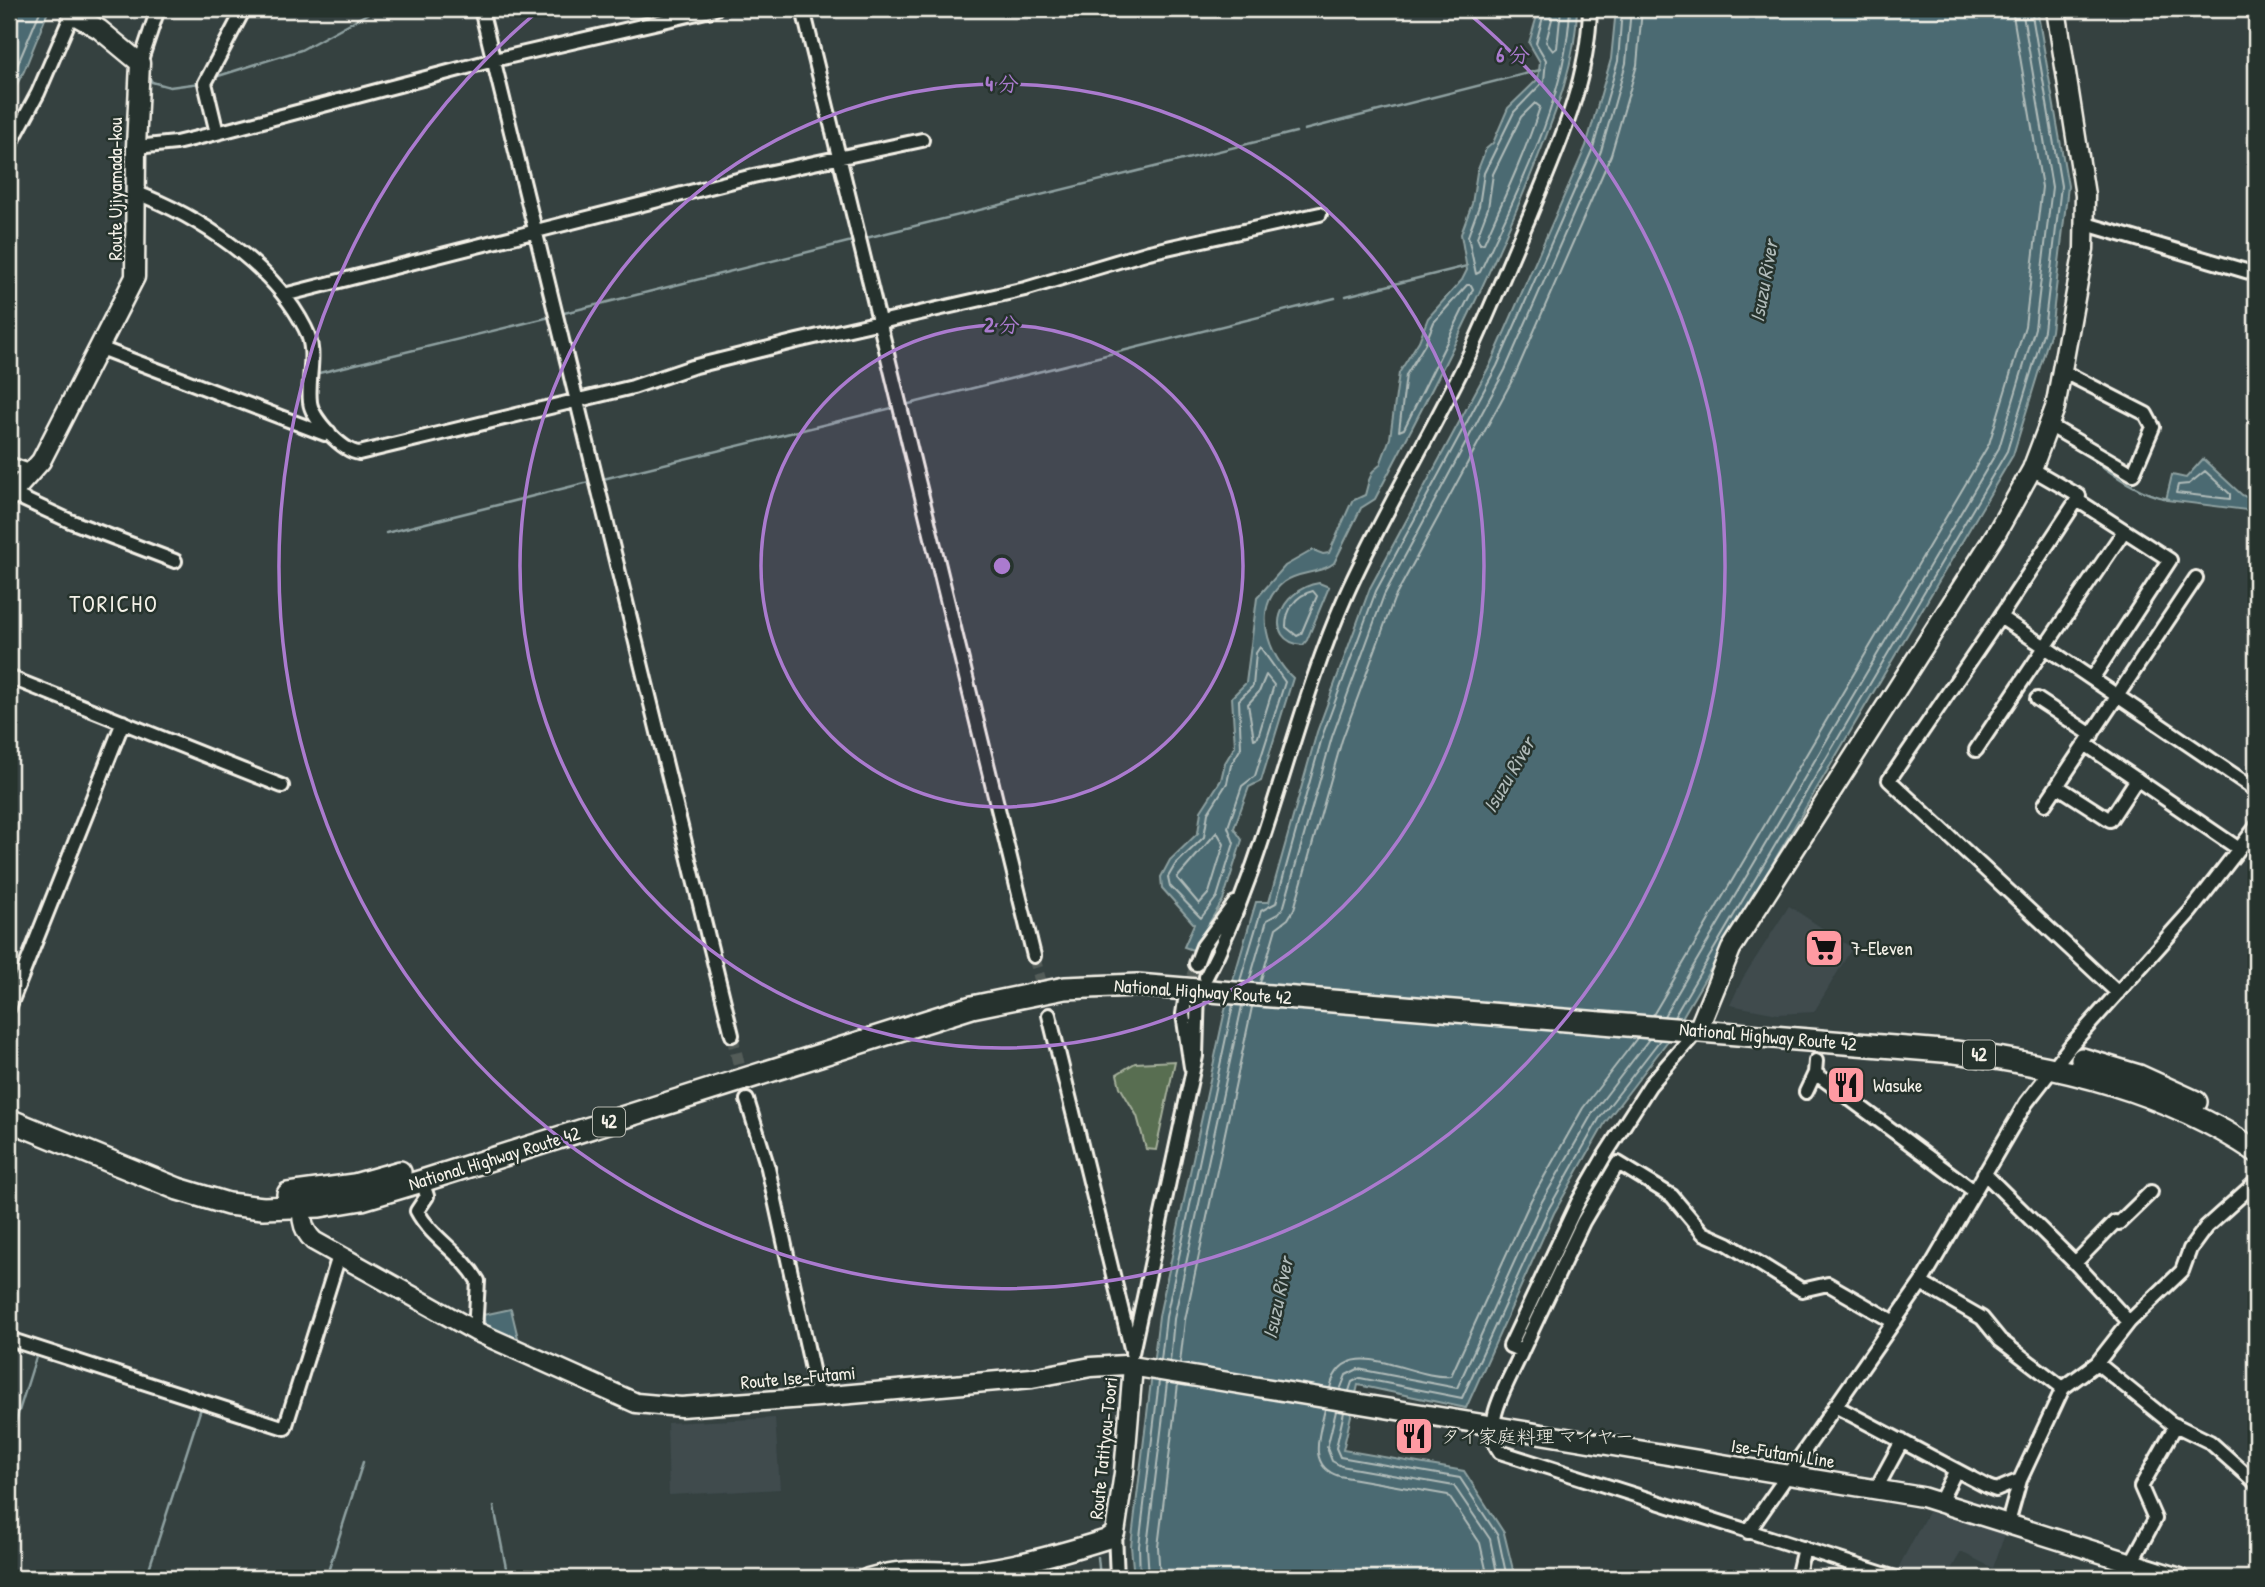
<svg xmlns="http://www.w3.org/2000/svg" width="2265" height="1587" viewBox="0 0 2265 1587" font-family="'Patrick Hand','Klee One',sans-serif">
  <rect width="100%" height="100%" fill="#354140"/>
  <filter id="ink" filterUnits="userSpaceOnUse"><feTurbulence type="fractalNoise" baseFrequency=".0143" numOctaves="2"/><feDisplacementMap in="SourceGraphic" scale="14" xChannelSelector="R" yChannelSelector="G"/><feConvolveMatrix kernelMatrix="1 2 1 2 8 2 1 2 1" color-interpolation-filters="sRGB"/></filter>
  <g filter="url(#ink)">
    <!-- built -->
    <path fill="#3f4b4e" d="M1789,906L1852,948L1814,1012L1778,1014L1730,1005L1743,978Z
      M775,1418L780,1489L669,1495L667,1423Z
      M1928,1512L2005,1534L1993,1568L1961,1552L1946,1578H1905L1895,1574Z"/>
    <!-- green -->
    <path fill="#596e51" stroke="#a6b09c" stroke-width="2" d="M1175,1061L1156,1150L1146,1149L1137,1116L1120,1087L1117,1074L1135,1063Z"/>
    <!-- water -->
    <path fill="#4b6b72" stroke="#8fa1a1" stroke-width="2" d="M9,9H49L24,71L9,99Z
      M1533,9H1577C1576,66 1553,119 1532,172C1487,285 1431,392 1375,499L1361,508L1334,563C1321,574 1298,571 1284,582C1251,608 1268,655 1293,678L1261,781L1249,787L1234,828L1242,840L1223,900L1193,950L1184,947L1194,924L1162,888L1161,877L1170,860L1198,833L1201,811L1221,780L1225,763L1235,746L1232,697L1246,683L1257,598L1285,566L1313,550L1323,554L1329,553L1352,501L1365,495L1369,480L1373,471L1380,465L1390,438L1399,373L1419,341L1428,318L1462,280L1467,270L1461,234L1472,204L1477,172L1486,149L1493,143L1508,108L1538,79L1540,62L1529,43L1537,16Z
      M1616,9H2037L2068,186L2051,331L2013,455L1670,1038L1605,1123L1554,1213L1466,1408L1358,1385L1343,1450L1464,1471L1504,1533L1515,1578H1134L1131,1546L1159,1316L1227,1001L1256,902H1269L1317,732L1370,588L1491,363L1586,146L1611,59Z
      M2203,459L2242,495L2256,502L2254,511L2166,500L2172,475L2186,478Z
      M1319,583L1329,587L1307,640L1303,645C1261,641 1279,589 1319,583Z
      M511,1309L519,1342L487,1334L483,1315Z"/>
    <g fill="none" stroke-linecap="round" stroke-linejoin="round">
      <!-- shore -->
      <path stroke="#b0bbb9" stroke-width="2" d="M1541,9L1543,17L1536,43L1546,60L1544,81L1514,112L1484,173L1479,206L1468,236L1476,274L1480,272C1518,190 1566,101 1570,9
        M1550,9L1552,19L1546,42L1553,51L1557,48L1561,9
        M9,85L41,9
        M1535,103L1540,107C1525,153 1504,198 1484,243L1480,244L1477,237L1488,208L1493,174L1521,117Z
        M1467,285H1471L1473,289L1404,429L1399,431L1406,375L1425,344L1434,322Z
        M2205,471L2230,494V499L2176,493L2178,485L2189,484Z
        M1313,591L1317,596L1301,634L1297,636L1286,627C1286,609 1296,595 1313,591Z
        M1260,647L1285,682L1255,776L1242,786L1228,827L1234,843L1217,897L1201,918L1170,886L1168,877L1175,865L1204,837L1208,813L1227,783L1231,765L1241,748L1239,700L1253,686L1256,653Z
        M1266,675L1274,685L1258,737L1254,739L1248,704L1259,692Z
        M1217,832L1224,844L1209,893L1199,904L1177,878Z
        M1240,981L1261,911L1276,903L1323,734L1376,591L1497,366L1593,148L1618,61L1622,9
        M1249,982L1267,920L1278,914L1284,906L1332,737L1384,595L1505,370L1601,151L1626,63L1631,9
        M1260,983L1276,928L1288,919L1294,909L1342,740L1394,599L1515,375L1611,155L1637,65L1642,9
        M1653,1015L1989,444L2025,326L2042,187L2012,9
        M1664,1016L1999,448L2035,328L2052,187L2022,9
        M1674,1017L2007,451L2044,330L2061,186L2031,9
        M1161,1360L1166,1317L1233,1005
        M1170,1362L1174,1319L1242,1006
        M1180,1363L1185,1320L1252,1007
        M1330,1388C1344,1329 1413,1381 1451,1376L1531,1200L1583,1108L1637,1038
        M1340,1390L1346,1375L1358,1369L1457,1388L1540,1205L1592,1114L1649,1039
        M1349,1391L1352,1382L1360,1378L1462,1398L1548,1210L1599,1119L1660,1040
        M1325,1409C1320,1433 1306,1466 1339,1476L1448,1495L1480,1543L1488,1578
        M1336,1411L1327,1448L1332,1461L1341,1466L1454,1486L1490,1539L1498,1578
        M1344,1412L1336,1448L1340,1457L1460,1478L1498,1536L1507,1578
        M1140,1578L1139,1546L1159,1381
        M1149,1578L1147,1546L1167,1383
        M1160,1578L1158,1547L1178,1384"/>
      <!-- stream -->
      <path stroke="#8fa1a1" stroke-width="2.5" d="M718,12L729,9
        M93,18L97,9
        M147,74L152,82L170,87L200,83
        M212,78L301,50L376,9
        M1304,130L1540,70
        M862,239L1296,132
        M1346,296L1467,266
        M560,314L856,240
        M319,373L550,317
        M905,405L1335,298
        M2078,449C2104,467 2137,495 2169,499
        M599,480L896,407
        M386,533L593,481
        M9,1443L36,1357
        M494,1507L508,1578
        M1098,1557L1100,1578
        M146,1578L201,1408
        M326,1578L363,1462"/>
      <!-- street-tunnel -->
      <path stroke="#525b59" stroke-width="12" stroke-dasharray="12 6" stroke-linecap="butt" d="M1034,956L1049,1015
        M1187,994L1196,964
        M732,1035L747,1100"/>
      <!-- street casing -->
      <g stroke="#f4f1e8" stroke-width="18">
        <path id="street" d="M481,9L732,1035
          M803,9L1034,956
          M140,63L158,9
          M217,133L205,83L244,9
          M9,147L38,93L72,14
          M136,147L176,143L217,133L494,60L715,9
          M134,192C199,216 273,265 305,328C318,353 307,376 310,402C312,419 342,451 359,453L633,387L692,367L797,341L1025,289L1149,252L1320,214
          M2086,224L2256,274
          M284,295L753,176L922,140
          M100,348L325,434L329,432
          M2049,425L2133,474L2153,427L2146,414L2062,371
          M9,464L32,472
          M2032,469L2079,496L2077,500L2170,560L2092,679
          M12,494L70,521L175,561
          M2124,531L2045,647L2256,790
          M2000,617L1889,780L2118,993
          M9,677L282,786
          M2037,699L2092,735
          M2085,744L2239,849
          M1976,750L2045,647L2000,617L2077,500
          M2057,786L2110,820L2137,779
          M2045,804L2196,578
          M1196,964L1203,946L1235,903
          M1206,977C1269,857 1291,719 1346,595C1383,512 1432,433 1471,351C1492,306 1510,260 1530,215C1558,147 1588,83 1590,9
          M1185,1001L1183,1014L1191,1067
          M9,1008L123,722
          M1049,1015L1131,1348
          M1698,1030L1650,1085L1605,1155L1578,1202L1510,1346L1522,1351C1510,1380 1479,1425 1500,1452L1896,1578
          M1816,1061L1815,1073L1974,1191
          M1806,1092L1815,1073
          M747,1100L768,1168L818,1397
          M1984,1173L2075,1263L2129,1322L2182,1271L2190,1249L2206,1227L2256,1182
          M422,1181L427,1196L417,1211C432,1239 462,1253 478,1281L475,1331
          M2075,1263L2115,1222L2119,1223L2151,1192
          M1921,1283L1982,1318L2000,1340L2063,1388L2097,1363L2171,1423L2210,1442L2256,1483
          M9,1339L285,1428L339,1256
          M1522,1351L1583,1222L1618,1163L1672,1196L1703,1233L1728,1244L1802,1290L1828,1284L1894,1322
          M1132,1353L1196,1056L1198,989
          M2097,1363L2129,1322
          M1835,1406L1988,1487L1996,1490L2020,1480
          M1876,1489L1902,1441
          M1940,1502L1956,1470
          M2008,1523L2020,1480L2063,1388
          M1748,1532L1921,1283L2026,1103L2071,1045L2190,912L2256,827
          M1115,1533L1117,1578
          M1797,1578L1804,1548
          M2123,1578L2155,1519L2141,1487L2176,1425"/>
      </g>
      <!-- secondary casing -->
      <g stroke="#f4f1e8" stroke-width="23">
        <path id="secondary" d="M9,497L41,461L135,277L136,147L140,63L99,29L72,14L73,9
          M1698,1030L1731,949L1997,532L2032,469L2055,408L2084,249L2085,195L2056,9
          M304,1196C301,1214 300,1228 314,1241L475,1331L636,1403L681,1407L818,1397L1032,1378L1091,1367L1125,1365L1922,1497L2180,1578
          M868,1578C910,1565 938,1575 981,1570C1024,1564 1066,1552 1107,1539L1115,1533L1124,1473L1133,1366"/>
      </g>
      <!-- highway casing -->
      <g stroke="#f4f1e8" stroke-width="26">
        <path id="highway" d="M2082,1059L2139,1076L2196,1102
          M9,1120L178,1189L228,1204L263,1208L320,1206L362,1199L422,1181L972,1007L1065,988L1137,985L1955,1052C2062,1066 2165,1090 2256,1151
          M288,1194L354,1185L400,1172"/>
      </g>
      <!-- street -->
      <use href="#street" stroke="#26332d" stroke-width="12"/>
      <!-- secondary -->
      <use href="#secondary" stroke="#26332d" stroke-width="18"/>
      <!-- highway -->
      <use href="#highway" stroke="#26332d" stroke-width="21"/>
      <!-- rail -->
      <path stroke="#f4f1e8" stroke-width="2.5" stroke-dasharray="10 5" stroke-linecap="butt" d="M9,1577L13,1578"/>
    </g>
  </g>
  <!-- distance rings -->
  <circle cx="1002" cy="566" r="241" fill="#ab7bcf" fill-opacity=".12"/>
  <g fill="none" stroke="#ab7bcf" stroke-width="3.5">
    <circle cx="1002" cy="566" r="241"/>
    <circle cx="1002" cy="566" r="482"/>
    <path d="M1467 12A723 723 0 1 1 537 12"/>
  </g>
  <!-- icons -->
  <defs>
    <g id="supermarket-square" transform="scale(2.0125)"><rect x="-9" y="-9" width="18" height="18" rx="4" fill="#ff9aa2" stroke="#26332d"/><path d="M-6-5.5h2.5l.6 2H6L4.5 2H-2.5L-4.4-4H-6ZM-1.5 3.2a1.3 1.3 0 1 0 .1 0ZM3 3.2a1.3 1.3 0 1 0 .1 0Z" fill="#111"/></g>
    <g id="restaurant-square" transform="scale(2.0125)"><rect x="-9" y="-9" width="18" height="18" rx="4" fill="#ff9aa2" stroke="#26332d"/><path d="M-5-6h1v4h1v-4h1v4h1v-4h1v5L-1.5 .5V6h-2V.5L-5-1ZM5-6V6H3V1.5H1.5Q1.5-4 5-6Z" fill="#111"/></g>
  </defs>
  <g fill-rule="evenodd">
    <use href="#supermarket-square" x="1824" y="948"/>
    <use href="#restaurant-square" x="1846" y="1085"/>
    <use href="#restaurant-square" x="1414" y="1436"/>
  </g>
  <g text-anchor="middle" stroke-width="5" stroke-linejoin="round" paint-order="stroke">
    <!-- shield labels -->
    <g fill="#26332d" stroke="#b6b8b0" stroke-width="2">
      <rect x="1963" y="1040.5" width="32" height="29" rx="5"/>
      <rect x="593" y="1107.5" width="32" height="29" rx="5"/>
    </g>
    <g font-size="18" font-weight="bold" fill="#f4f1e8">
      <text x="1979" y="1061">42</text>
      <text x="609" y="1128">42</text>
    </g>
    <!-- street labels -->
    <g font-size="19" fill="#f4f1e8" stroke="#26332d">
      <text transform="translate(115 189) rotate(-90)" y="7">Route Ujiyamada-kou</text>
      <text transform="translate(1203 991) rotate(4)" y="7">National Highway Route 42</text>
      <text transform="translate(1768 1036) rotate(5)" y="7">National Highway Route 42</text>
      <text transform="translate(494 1158) rotate(-17)" y="7">National Highway Route 42</text>
      <text transform="translate(798 1377) rotate(-5)" y="7">Route Ise-Futami</text>
      <text transform="translate(1103 1448) rotate(-84)" y="7">Route Tatityou-Toori</text>
      <text transform="translate(1783 1453) rotate(9)" y="7">Ise-Futami Line</text>
    </g>
    <!-- poi labels -->
    <g font-size="19" fill="#f4f1e8" stroke="#26332d" text-anchor="start">
      <text x="1851" y="955">7-Eleven</text>
      <text x="1873" y="1092">Wasuke</text>
      <text x="1441" y="1443">タイ家庭料理 マイヤー</text>
    </g>
    <!-- water labels -->
    <g font-size="21" font-style="italic" fill="#b0bbb9" stroke="#26332d">
      <text transform="translate(1764 281) rotate(-80)" y="7">Isuzu River</text>
      <text transform="translate(1509 775) rotate(-60)" y="7">Isuzu River</text>
      <text transform="translate(1278 1298) rotate(-78)" y="7">Isuzu River</text>
    </g>
    <!-- quarter labels -->
    <g font-size="23" letter-spacing="2" fill="#f4f1e8" stroke="#26332d">
      <text x="114" y="612">TORICHO</text>
    </g>
  </g>
  <circle cx="1002" cy="566" r="10" fill="#ab7bcf" stroke="#26332d" stroke-width="3.5"/>
  <g font-size="21" text-anchor="middle" font-weight="bold" fill="#ab7bcf" stroke="#26332d" stroke-width="5" stroke-linejoin="round" paint-order="stroke">
    <text x="1513" y="62">6 分</text>
    <text x="1002" y="91">4 分</text>
    <text x="1002" y="332">2 分</text>
  </g>
  <!-- margin -->
  <rect width="2265" height="1587" fill="none" stroke="#26332d" stroke-width="35"/>
  <rect x="18" y="18" width="2230" height="1552" fill="none" stroke="#f4f1e8" stroke-width="2.5" filter="url(#ink)"/>
</svg>
